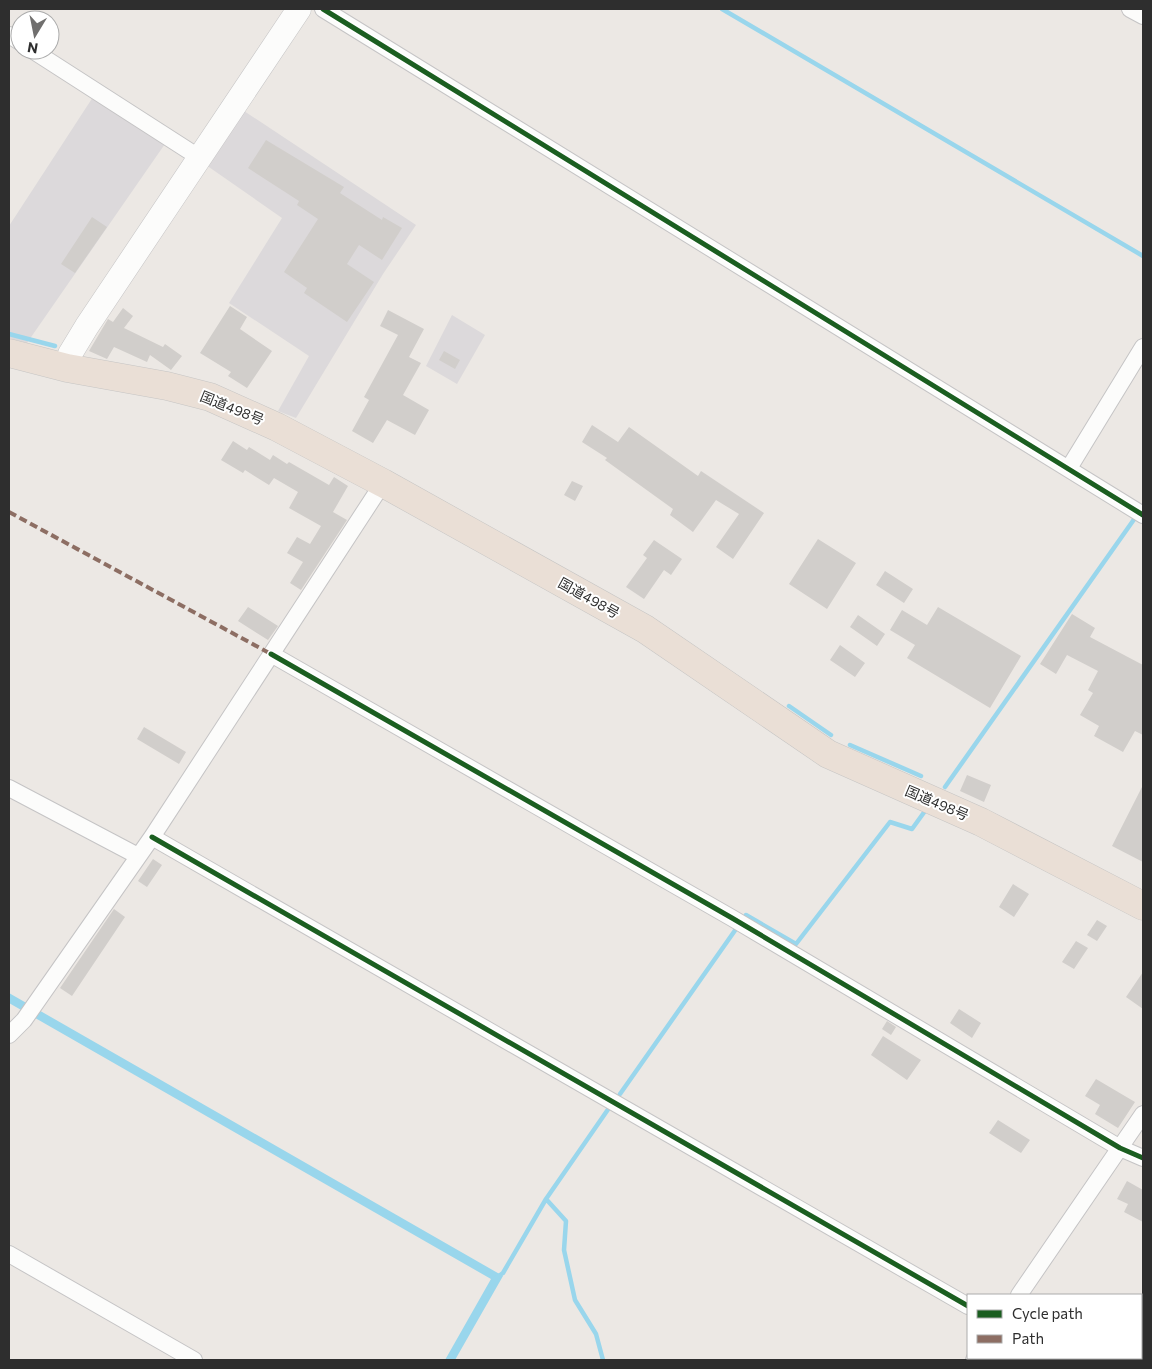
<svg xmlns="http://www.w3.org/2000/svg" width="1152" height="1369" viewBox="0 0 1152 1369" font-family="Commissioner,'Noto Sans JP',sans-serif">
  <rect width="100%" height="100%" fill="#ece8e4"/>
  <!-- industrial -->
  <path fill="#dcd9db" d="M93,97L167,141L27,343L9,338V226Z
    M241,109L416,225L383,274L296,418L278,411L309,356L229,303L282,218L206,165Z
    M452,315L485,335L457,384L426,366Z"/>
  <!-- water -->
  <path fill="#99d6ec" d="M9,993L503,1276L455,1360H445L491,1279L9,1003Z"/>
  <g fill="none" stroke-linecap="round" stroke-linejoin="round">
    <!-- stream -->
    <path stroke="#99d6ec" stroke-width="4.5" d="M722,9L1143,256
      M9,334L55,346
      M789,706L831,735
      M850,745L921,776
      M945,787L1135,518
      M746,915L796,944L890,822L912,829L925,811
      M620,1094L736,929
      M546,1199L566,1221L564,1250L575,1300L596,1334L603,1360
      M497,1277L503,1273L546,1199L609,1108"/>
  </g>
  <!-- building -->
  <path fill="#d1cecb" d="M266,140L344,187L340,193L382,220L383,217L402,228L382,260L359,245L347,264L374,282L347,322L304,293L307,288L284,272L318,219L297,205L299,201L248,168Z
    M92,217L107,227L75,273L61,264Z
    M230,306L247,317L240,329L272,351L247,388L228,376L231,372L200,353Z
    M123,308L133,316L124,328L163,347L165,344L182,356L171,370L150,355L147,362L114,347L107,359L89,351L108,319L113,322Z
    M388,310L424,329L409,357L421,363L403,395L429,410L415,435L387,420L373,443L352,431L369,400L364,397L398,335L380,326Z
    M444,351L460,360L455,369L439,360Z
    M592,425L618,442L629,427L698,476L701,471L764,513L733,559L716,547L739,514L716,500L693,532L670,515L673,509L605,460L607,458L582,442Z
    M233,441L247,450L249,447L270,460L273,455L287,464L289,462L329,485L334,477L348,486L333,512L347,520L301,590L290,583L303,562L287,553L297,537L310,544L321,526L289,508L298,492L274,478L269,485L245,470L243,473L221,460Z
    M572,481L583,486L575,501L564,495Z
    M818,539L856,563L827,609L789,584Z
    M654,540L682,559L671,575L664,570L644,599L626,587L647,558L643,555Z
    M885,571L913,589L904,603L876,585Z
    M248,607L278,626L268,640L238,621Z
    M938,607L1021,656L990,708L907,658L915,645L890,630L902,610L927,625Z
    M1072,614L1095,628L1090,637L1143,665V735L1135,731L1123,752L1094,736L1099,726L1080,715L1093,693L1088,690L1098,671L1067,655L1056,674L1040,664Z
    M858,615L885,634L877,646L850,627Z
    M840,645L865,663L855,677L830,660Z
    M144,727L186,752L179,764L137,739Z
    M967,775L991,785L984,802L960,791Z
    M1143,785V862L1112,846Z
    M153,859L162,865L147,887L138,881Z
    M1013,884L1029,894L1014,917L999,907Z
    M114,909L125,917L72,996L60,988Z
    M1097,920L1107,926L1097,941L1087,935Z
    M1076,941L1088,948L1074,969L1062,962Z
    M1143,972V1009L1126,997Z
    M959,1009L981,1023L972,1038L950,1023Z
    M887,1021L896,1027L891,1035L882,1029Z
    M883,1036L921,1060L907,1080L871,1055Z
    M1096,1079L1135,1102L1118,1128L1095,1114L1100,1105L1085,1096Z
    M998,1120L1030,1140L1021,1153L989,1133Z
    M1127,1181L1143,1190V1222L1124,1212L1128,1204L1117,1199Z"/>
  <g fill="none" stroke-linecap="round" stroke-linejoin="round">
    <!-- street casing -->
    <g stroke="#c5c4c5" stroke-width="18">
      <path id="street" d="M323,9L1143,515
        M1130,9L1143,16
        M9,35L20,42
        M32,50L200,158
        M1069,468L1143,347
        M271,654L732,918L1120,1148L1143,1158
        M9,788L138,856
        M152,837L968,1306
        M9,1035L24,1020L152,837L383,483
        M9,1254L194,1360
        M1019,1295L1143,1114
        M1086,1358L1092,1360
        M974,1360L975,1358"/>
    </g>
    <!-- secondary casing -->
    <g stroke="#c5c4c5" stroke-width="25">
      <path id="secondary" d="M67,368L70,354L87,326L299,9"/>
    </g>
    <!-- highway casing -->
    <g stroke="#c6c5c4" stroke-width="29">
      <path id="highway" d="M9,353L67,368L167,386L210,397L277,427L383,483L645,629L828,754L981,822L1143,906"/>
    </g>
    <!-- street -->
    <use href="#street" stroke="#fcfcfb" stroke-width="16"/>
    <!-- secondary -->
    <use href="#secondary" stroke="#fcfcfb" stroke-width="24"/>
    <!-- highway -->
    <use href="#highway" stroke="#eadfd6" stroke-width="28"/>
    <!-- quiet -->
    <path stroke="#8d6e63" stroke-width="4" stroke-dasharray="8 4" stroke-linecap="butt" d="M9,512L271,654"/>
    <!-- cycleway casing -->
    <g stroke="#fff" stroke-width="8">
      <path id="cycleway" d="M323,9L1143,515
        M271,654L732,918L1120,1148L1143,1158
        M152,837L968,1306"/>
    </g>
    <!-- cycleway -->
    <use href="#cycleway" stroke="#1b5e20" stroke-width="5"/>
  </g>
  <g text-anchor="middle" stroke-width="4" stroke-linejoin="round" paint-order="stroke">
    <!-- street labels -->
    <g font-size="14" fill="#2e2e2e" stroke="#fff">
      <text transform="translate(232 408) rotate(22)" y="5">国道498号</text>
      <text transform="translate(589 598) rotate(29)" y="5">国道498号</text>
      <text transform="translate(937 803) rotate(23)" y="5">国道498号</text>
    </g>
  </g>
  <!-- border -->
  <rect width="1152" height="1369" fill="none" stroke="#2e2e2e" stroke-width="20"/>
  <!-- legend -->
  <rect x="967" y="1294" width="175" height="65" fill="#ffffff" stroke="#ababab"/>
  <rect x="977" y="1310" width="25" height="8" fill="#1b5e20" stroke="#ababab"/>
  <text x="1012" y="1319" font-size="15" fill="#2e2e2e">Cycle path</text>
  <rect x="977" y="1335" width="25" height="8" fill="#8d6e63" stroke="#ababab"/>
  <text x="1012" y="1344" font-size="15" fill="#2e2e2e">Path</text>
  <!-- north arrow -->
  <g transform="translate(35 35) rotate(190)"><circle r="24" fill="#ffffff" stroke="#ababab"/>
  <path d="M0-4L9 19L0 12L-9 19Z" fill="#706f6e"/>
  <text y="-8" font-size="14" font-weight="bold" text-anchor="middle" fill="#2e2e2e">N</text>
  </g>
</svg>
